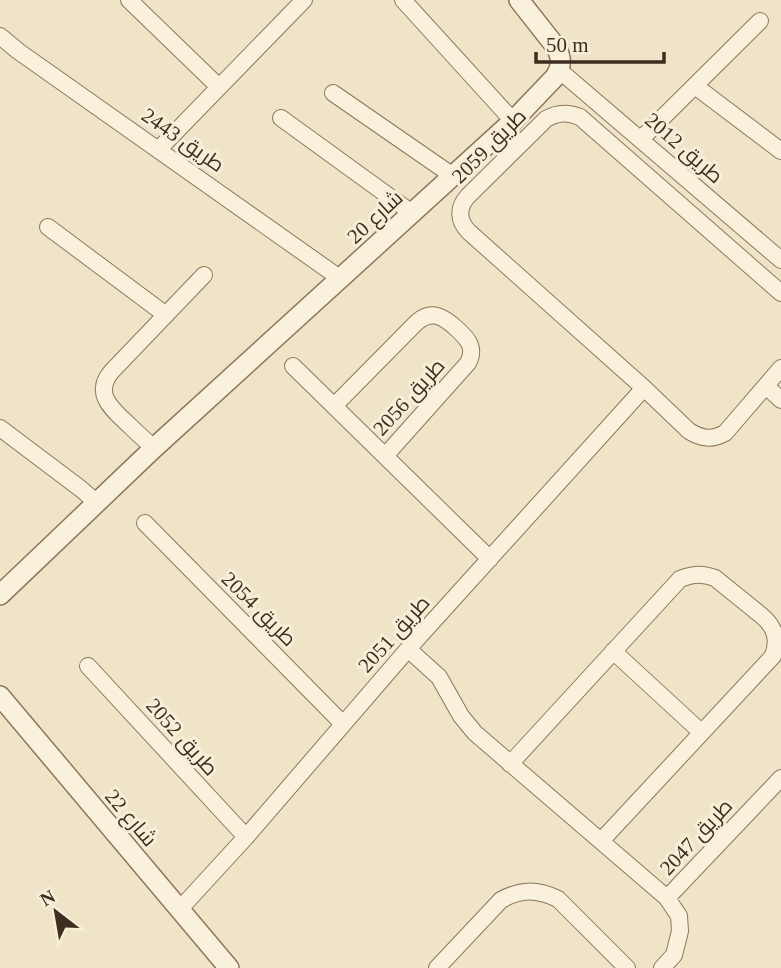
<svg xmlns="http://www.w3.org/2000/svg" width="781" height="968" viewBox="0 0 781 968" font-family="'Times New Roman',Cairo,serif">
  <rect width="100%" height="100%" fill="#f0e4c8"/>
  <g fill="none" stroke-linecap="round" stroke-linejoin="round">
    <!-- minor casing -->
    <g stroke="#8d765c" stroke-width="18">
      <path id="minor" d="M129,0L219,87
        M403,0L513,121
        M0,36L18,51L341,279
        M559,70L781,260
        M695,86L781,151
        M333,93L453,176
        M281,118L412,213
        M641,139L760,21
        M159,149L304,0
        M48,227L166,315
        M781,293L580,117C568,112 558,112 546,119L468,196C457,208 458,221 469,232L644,388L689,431C702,439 712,440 725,433L781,368
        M293,366L490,559
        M766,386L781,400
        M334,406L417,322C432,309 444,317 457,329C468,339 476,348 468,363L385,456
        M0,428L81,489L97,503
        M154,448C146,441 137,433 129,425C113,410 92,394 112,371L204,275
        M145,523L343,724
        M408,649L439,677L461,716L475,733L667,898
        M613,651L701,732
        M88,666L246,837
        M510,764L680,579C693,574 702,573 715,578L762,616C775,627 779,639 773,656L601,841
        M179,910L246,837L408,649L644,388
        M437,968L501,900C521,889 537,889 558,899L627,968
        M662,968L674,955L680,931L679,916L667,898L781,778"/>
    </g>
    <!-- tertiary casing -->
    <g stroke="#8d765c" stroke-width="22">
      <path id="tertiary" d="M0,595L154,448L513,121L555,77C562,66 562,58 556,47L519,0
        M0,696L229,968"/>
    </g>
    <!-- minor -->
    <use href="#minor" stroke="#faf1dc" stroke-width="16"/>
    <!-- tertiary -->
    <use href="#tertiary" stroke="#faf1dc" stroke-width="19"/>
  </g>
  <g text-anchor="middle" stroke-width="6" stroke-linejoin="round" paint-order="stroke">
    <!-- street labels -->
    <g font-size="21" fill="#3d2e20" stroke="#f7eed8">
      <text transform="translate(183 140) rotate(35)" y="7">طريق 2443</text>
      <text transform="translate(489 146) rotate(-45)" y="7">طريق 2059</text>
      <text transform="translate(684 148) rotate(41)" y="7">طريق 2012</text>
      <text transform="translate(375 217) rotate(-43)" y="7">شارع 20</text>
      <text transform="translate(409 397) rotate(-48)" y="7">طريق 2056</text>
      <text transform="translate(259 609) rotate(45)" y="7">طريق 2054</text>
      <text transform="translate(394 634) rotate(-48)" y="7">طريق 2051</text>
      <text transform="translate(182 737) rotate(48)" y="7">طريق 2052</text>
      <text transform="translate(131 818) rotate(50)" y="7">شارع 22</text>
      <text transform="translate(696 837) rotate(-47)" y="7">طريق 2047</text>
    </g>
  </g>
  <!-- north arrow -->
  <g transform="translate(56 912) rotate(329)" stroke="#f7eed8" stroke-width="5" paint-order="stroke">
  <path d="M0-5L12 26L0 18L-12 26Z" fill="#3d2e20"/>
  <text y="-10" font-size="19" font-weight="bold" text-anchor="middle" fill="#3d2e20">N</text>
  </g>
  <!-- scale -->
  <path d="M536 52v10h128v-10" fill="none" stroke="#3d2e20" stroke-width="3.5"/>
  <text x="546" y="52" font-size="21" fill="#3d2e20" stroke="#f7eed8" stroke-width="5" paint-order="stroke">50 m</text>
</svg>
